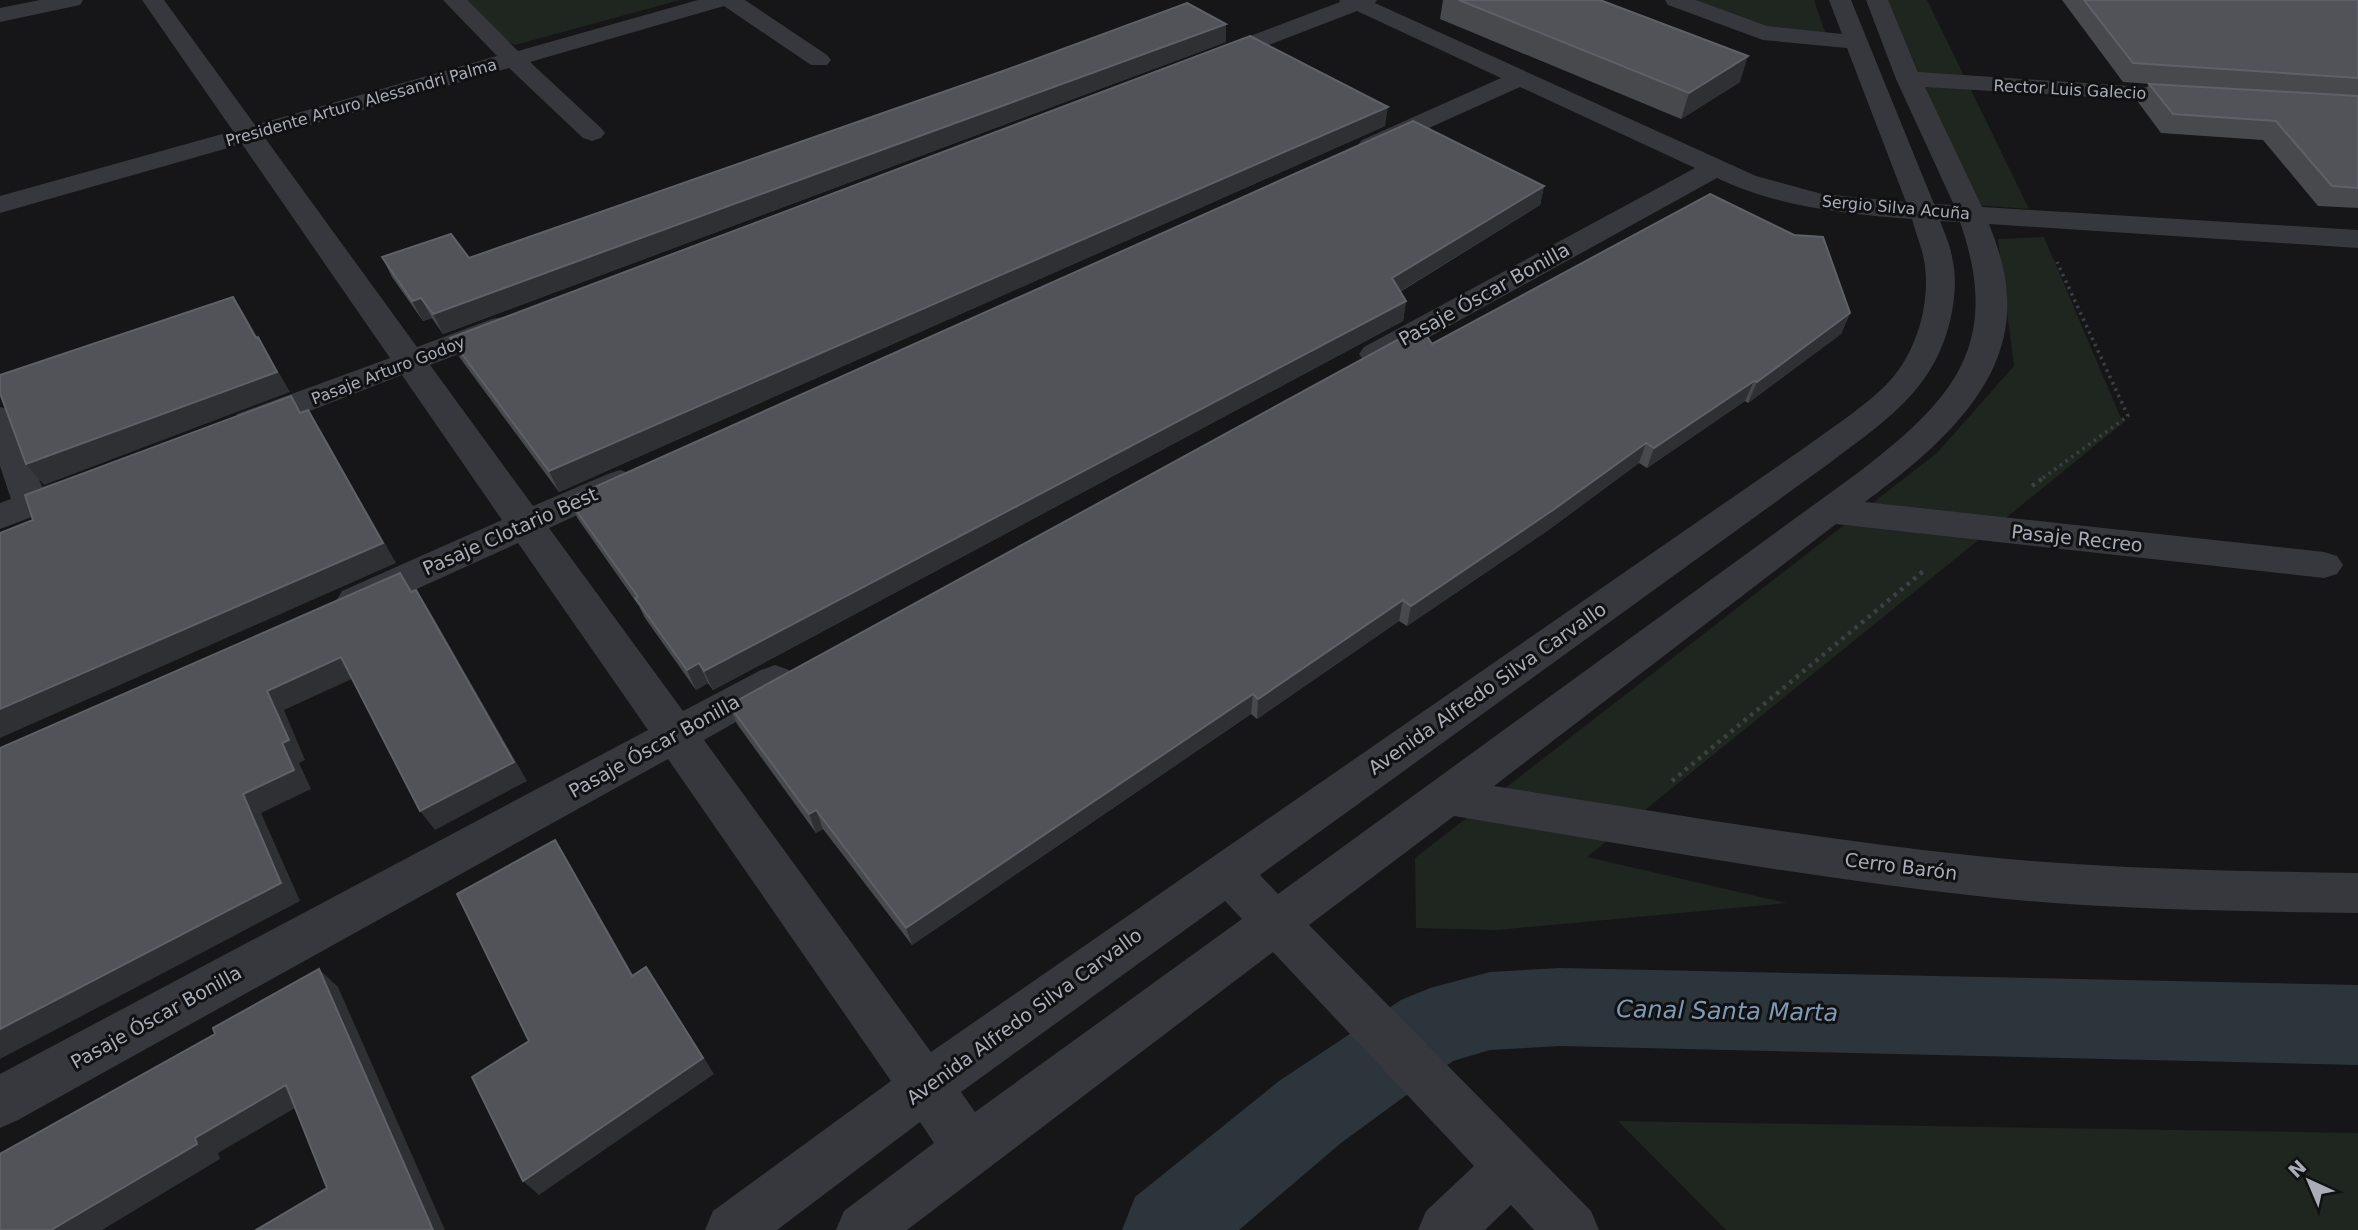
<svg xmlns="http://www.w3.org/2000/svg" width="2358" height="1230" viewBox="0 0 2358 1230" font-family="'DejaVu Sans',sans-serif">
  <rect width="100%" height="100%" fill="#161618"/>
  <!-- green -->
  <path fill="#1e261f" d="M463,0H680L515,45L504,40Z
    M1687,0H1814L1826,35L1763,29Z
    M1887,0H1927L2029,209L1977,205Z
    M2044,237L2123,423L1587,857L1787,903L1496,930L1416,928L1415,858L1937,453L2014,366L1998,239Z
    M1618,1121L2358,1133V1230H1726Z"/>
  <g fill="none" stroke-linecap="round" stroke-linejoin="round">
    <!-- canal -->
    <path fill="#2c353c" fill-rule="evenodd" d="M1560,968L2358,985V1065L1560,1046L1490,1050L1453,1061L1341,1143L1239,1230H1122L1135,1197L1279,1081L1401,1000L1430,988L1490,972Z"/>
    <!-- path-far1 -->
    <path stroke="#3d3f44" stroke-width="3.5" stroke-dasharray="2.5 4.5" stroke-linecap="butt" d="M2043,478L2128,416L2057,262"/>
    <!-- path -->
    <path stroke="#3d3f44" stroke-width="4.5" stroke-dasharray="3.5 5" stroke-linecap="butt" d="M2032,486L2046,476
      M1672,781L1926,569"/>
    <!-- minor -->
    <path fill="#37383d" fill-rule="evenodd" d="M40,0H83L80,5L0,22V8Z
      M142,0H164L255,125L497,56L443,0H467L518,51L698,0H745L827,55L831,60L827,65H811L724,6L530,62L601,128L605,133L601,138L592,141L583,138L509,68L265,138L417,347L492,319L503,317L514,319L518,326L514,333L430,365L533,506L608,474L620,470L632,474L637,482L632,490L549,528L683,711L761,670L775,665L789,670L795,681L789,692L704,740L931,1052L1807,446C1833,427 1861,409 1885,386C1917,355 1933,299 1923,255C1920,243 1915,231 1912,219C1846,214 1777,207 1717,178L1386,361L1375,364L1364,361L1359,354L1364,347L1695,168L1520,87L1380,150L1371,153L1362,150L1358,145L1362,140L1501,78L1357,11L1219,64H1203L1199,59L1203,54L1340,2L1339,0H1377L1375,3L1756,176L1822,194L1906,202L1847,48L1763,40L1668,5L1665,0H1696L1767,26L1842,34L1829,0H1851L1934,204L1954,205L1896,79L1866,0H1888L1918,72L2205,91L2208,96L2205,101L2196,103L1925,87L1982,207L2358,230V248L1989,224C1998,247 2006,271 2007,296C2013,387 1931,453 1865,502L2324,552L2337,556L2343,565L2337,574L2324,578L1836,524L1494,786C1654,811 1815,839 1977,856C2103,869 2231,871 2358,873V913C2231,911 2104,910 1977,896C1802,877 1628,845 1454,816L1309,925L1591,1211L1599,1230H1534L1511,1205L1485,1230H1418L1426,1211L1474,1166L1273,952L907,1230H836L844,1211L934,1143L920,1122L777,1230H705L713,1211L891,1081L668,759L18,1120L0,1128V1074L648,730L518,543L368,611L355,615L342,611L336,601L342,591L502,520L402,375L261,430L249,433L237,430L232,422L237,414L390,358L242,144L0,213V196L233,131ZM1940,221L1960,222C2003,345 1953,400 1859,472L1278,894L1260,875L1831,462C1885,421 1933,391 1950,321C1955,300 1957,278 1952,257C1950,244 1944,232 1940,221ZM1225,901L1242,919L975,1112L961,1092Z
      M0,407L12,410L17,418L42,487L78,475L90,479L96,487L90,495L0,529V503L11,499L0,466Z"/>
  </g>
  <!-- wall -->
  <path fill="#47494d" d="M1443,0H1600L1740,82L1681,119L1440,19Z
    M2062,0H2358V208L2318,206L2263,140L2161,133L2138,102L2149,84L2181,86L2123,82Z
    M1226,42L443,334L432,318L423,321L392,277L382,257L469,258Z
    M1385,126L559,492L460,358L450,338Z
    M1544,186L1540,205L1400,292L1406,301L1403,321L713,690L708,683L696,690L645,618L639,606L578,519L568,499Z
    M1850,313L1841,334L1748,403L1745,401L1647,468L1639,463L1547,531L1407,626L1399,621L1257,719L1251,714L912,945L823,829L816,833L737,724L729,705L1432,344Z"/>
  <!-- shaded-wall -->
  <path fill="#2f3033" d="M1226,24V42L443,334L433,314Z
    M1748,56L1740,82L1681,119L1689,93Z
    M1388,107L1385,126L559,492L549,471Z
    M1544,186L1540,205L1389,298L1392,278Z
    M233,297L246,317L269,358L256,338Z
    M421,298L432,318L423,321L412,301Z
    M1406,301L1403,321L713,690L704,671Z
    M1850,313L1841,334L1748,403L1757,382Z
    M258,337L290,392L44,485L26,464Z
    M1754,381L1745,401L1647,468L1654,448Z
    M308,410L321,431L396,563L0,738V709Z
    M1646,443L1639,463L1547,531L1407,626L1411,606Z
    M416,590L429,610L527,781L435,830L420,811Z
    M1403,600L1399,621L1257,719L1258,699Z
    M341,657L356,677L284,710L305,760L299,763L311,789L261,813L300,901L0,1059V1029L243,794L282,743L267,691Z
    M699,663L708,683L696,690L687,670Z
    M1253,694L1251,714L912,945L906,928Z
    M816,810L823,829L816,833L809,814Z
    M555,840L567,859L644,994L632,976Z
    M319,969L338,987L445,1230H433Z
    M658,984L714,1074L539,1195L523,1181Z
    M286,1085L307,1101L218,1153L220,1159L102,1230H51L195,1138Z"/>
  <!-- building -->
  <path fill="#525359" stroke="#5f6168" stroke-width="2" d="M1459,0H1600L1748,56L1689,93Z
    M2084,0H2358V78L2133,63Z
    M1187,3L1226,24L433,314L421,298L412,301L382,257L451,234L469,258L1003,71Z
    M1250,36L1388,107L549,471L450,338Z
    M2149,84L2358,96V188L2332,186L2276,121L2173,114Z
    M1413,121L1544,186L1392,278L1406,301L704,671L699,663L687,670L635,598L638,597L568,499Z
    M1710,194L1794,235L1823,237L1850,313L1757,382L1754,381L1654,448L1646,443L1553,510L1411,606L1403,600L1258,699L1253,694L906,928L816,810L809,814L729,705L1421,327L1432,344Z
    M233,297L256,338L258,337L277,372L26,464L0,393V375Z
    M291,396L300,413L308,410L383,543L0,709V533L33,520L25,495Z
    M400,573L411,592L416,590L514,762L420,811L341,657L267,691L289,740L282,743L294,770L243,794L281,883L0,1029V748Z
    M555,840L632,976L646,967L703,1058L523,1181L472,1077L529,1041L457,894Z
    M319,969L433,1230H256L327,1188L286,1085L195,1138L197,1144L51,1230H0V1154L215,1034L213,1028Z"/>
  <g text-anchor="middle" stroke-width="6" stroke-linejoin="round" paint-order="stroke">
    <!-- far-street labels -->
    <g font-size="16" fill="#a8adb8" stroke="#111113">
      <text transform="translate(2070 89) rotate(3)" y="6">Rector Luis Galecio</text>
      <text transform="translate(361 102) rotate(-16)" y="6">Presidente Arturo Alessandri Palma</text>
      <text transform="translate(1896 207) rotate(5)" y="6">Sergio Silva Acuña</text>
      <text transform="translate(388 370) rotate(-21)" y="6">Pasaje Arturo Godoy</text>
    </g>
    <!-- street labels -->
    <g font-size="19" fill="#a8adb8" stroke="#111113">
      <text transform="translate(1484 294) rotate(-29)" y="7">Pasaje Óscar Bonilla</text>
      <text transform="translate(510 531) rotate(-24)" y="7">Pasaje Clotario Best</text>
      <text transform="translate(2077 538) rotate(6)" y="7">Pasaje Recreo</text>
      <text transform="translate(1487 688) rotate(-35)" y="7">Avenida Alfredo Silva Carvallo</text>
      <text transform="translate(654 746) rotate(-29)" y="7">Pasaje Óscar Bonilla</text>
      <text transform="translate(1901 866) rotate(7)" y="7">Cerro Barón</text>
      <text transform="translate(1024 1016) rotate(-36)" y="7">Avenida Alfredo Silva Carvallo</text>
      <text transform="translate(156 1017) rotate(-29)" y="7">Pasaje Óscar Bonilla</text>
    </g>
    <!-- near-water labels -->
    <g font-size="24" font-style="italic" fill="#7f9bb3" stroke="#111113">
      <text transform="translate(1727 1011) rotate(1)" y="8">Canal Santa Marta</text>
    </g>
  </g>
  <!-- north arrow -->
  <g transform="translate(2309 1181) rotate(316)" stroke="#111113" stroke-width="5" paint-order="stroke">
  <path d="M0-5L12 26L0 18L-12 26Z" fill="#a8adb8"/>
  <text y="-10" font-size="19" font-weight="bold" text-anchor="middle" fill="#a8adb8">N</text>
  </g>
</svg>
